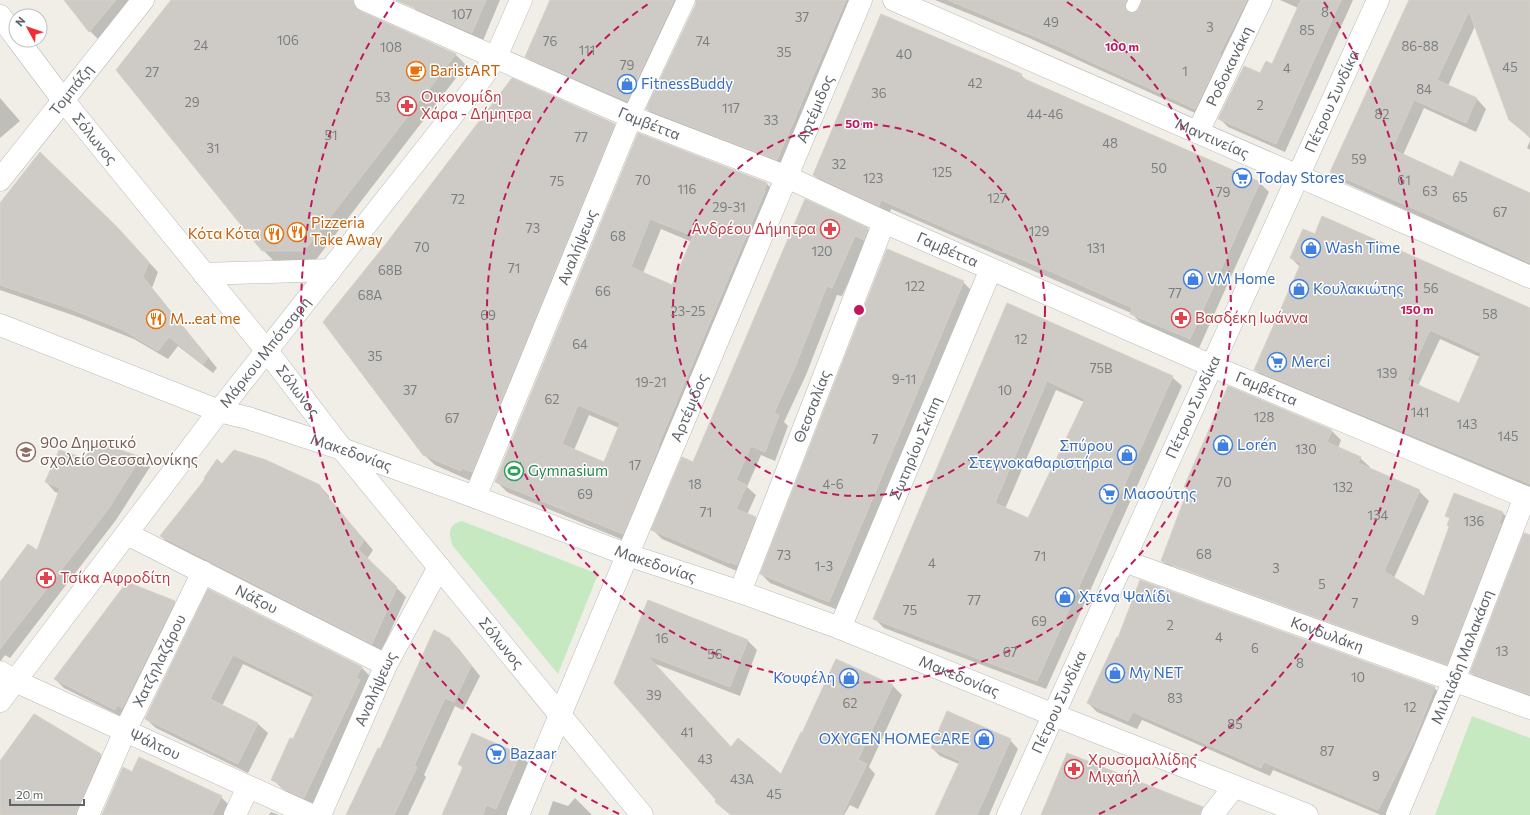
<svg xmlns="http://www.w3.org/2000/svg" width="1530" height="815" viewBox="0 0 1530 815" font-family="Commissioner,sans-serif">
  <rect width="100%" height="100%" fill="#f1eee7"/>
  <!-- green -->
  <path fill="#c7e9c2" d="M462,521L598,574L558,674L453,546C448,534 448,524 462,521Z
    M1472,716L1530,738V815H1435Z"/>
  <!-- shadow -->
  <path fill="#0003" fill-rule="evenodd" d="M65,0H138L102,43L90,31Z
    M172,0H326L456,55L466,65L315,261H274L263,250Z
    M396,0H500L482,43L421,16L414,8Z
    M551,0H689L636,110L535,66L527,57Z
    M697,0H859L786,168L656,118L647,109L696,5Z
    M935,0H1262L1204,117L1029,38ZM1140,2H1143L1140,10L1133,14Z
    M1280,0H1353L1285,152L1228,127L1219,118L1261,74L1273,65L1298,8Z
    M1410,0H1530V138L1510,119L1475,26L1448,86L1477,99L1486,109L1476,132L1424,108L1403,155L1454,178L1530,194V268L1443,227L1341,181L1331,171Z
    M1021,75L1027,81L1259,182L1269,192L1199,348L1141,323L1131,313L891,209L889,215L824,185L814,175Z
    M0,98L20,121L0,138Z
    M614,124L625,135L471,481L435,465L424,455Z
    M638,134L767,184L777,194L633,544L507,492L496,481ZM661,229L692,242L673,286L643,273ZM589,415L619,428L605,463L574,450Z
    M1530,141V150L1527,148Z
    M805,200L868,229L877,239L865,245L842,296L837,295L806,375L784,422L788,426L775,461L761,455L747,487L756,495L747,515L755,518L765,528L739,572L662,539L653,530L693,463Z
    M0,205L126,238L158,272L152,288L217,368L213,373L178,346L168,359L134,339L78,317L0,290Z
    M1315,235L1530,309V489L1265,379L1255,370L1300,267L1291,258ZM1440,339L1480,357L1459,405L1418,386Z
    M963,282L972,291L838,610L770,583L761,574Z
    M1008,304L1172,377L1182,386L1046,689L884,628L875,619ZM1056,390L1084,402L1029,520L1005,509Z
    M1331,430L1341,440L1338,448L1360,458L1370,467L1369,469L1419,491L1429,501L1394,578L1424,597L1450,527L1451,520L1446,515L1503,513L1512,523L1456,673L1171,570L1162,561L1189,490L1185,487ZM1172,564L1452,665L1451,667L1172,566Z
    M141,457L150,467L116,520L10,658L5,655L0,662V584L37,552L59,493L55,492L46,482L84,459Z
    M222,466L320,486L329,496V498L373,550L367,559L406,597L381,652L170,545L161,536Z
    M1530,536V701L1482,683L1471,673Z
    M209,591L361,667L371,677L314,807L292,797L272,779L293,741L314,698L243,664L222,706L258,724L268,733L248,773L156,728L146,719Z
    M648,601L748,641L757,650L740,696L653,663L731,748L781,776L892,685L902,695L869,767L875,774L858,809L850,805L844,815H731L726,811L615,683Z
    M174,602L183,611L124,718L64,688L55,679Z
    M448,638L458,648L480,676L463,710L455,706L424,775L426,777L408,815H347L380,751Z
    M1434,688L1443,696L1389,815H1381L1273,770L1270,776L1142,720L1137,729L1097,712L1088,703Z
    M472,734L520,755L529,764L507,815H443L463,768L459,764Z
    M1010,740L1018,749L989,815H936L959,764L940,756L932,748Z
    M100,755L109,763L86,815H0V763Z
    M132,773L221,797L229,805L224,815H103Z
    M575,798L592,815H548L553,801L568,806Z
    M271,812L279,815H269Z"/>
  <!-- building -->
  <path fill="#cecbc6" stroke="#d6cfc4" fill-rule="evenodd" d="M64,0H116L89,32Z
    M171,0H353L355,7L360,11L456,54L304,251H262L116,70Z
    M396,0H486L472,33Z
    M550,0H674L627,101L525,57Z
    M696,0H846L777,160L646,109L696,4Z
    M948,0H1127L1125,6L1126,10L1132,13L1138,10L1142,0H1247L1219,55H1221L1195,109L1093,63L1062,48Z
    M1301,0H1341L1276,144L1218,119L1244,66L1260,73L1266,61L1272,64Z
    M1409,0H1530V137L1509,120L1469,11L1437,80L1477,98L1466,123L1414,100L1392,149L1453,177L1460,161L1530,193V263L1433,217L1330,172Z
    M881,14L1022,74L1020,77L1260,182L1190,339L1130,314L1132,308L1052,272L954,232L881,200L879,206L813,175Z
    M512,78L615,124L472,472L462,468L461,471L423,455L323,322L385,245Z
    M638,133L767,183L764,191H765L658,446L659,447L623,534L495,482ZM650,219L693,236L672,285L631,267ZM578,405L620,423L604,462L562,444Z
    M40,152L117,227L149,262L143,277L208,358L203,364L169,337L158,351L123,330L68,308L0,285V203Z
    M805,199L868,228L864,240L855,236L832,288L827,286L796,365L774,413L779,415L765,452L751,446L736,480L747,485L736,509L756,517L737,565L730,562L729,563L651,530L682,457L693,462Z
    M1322,216L1530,308V484L1254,370L1301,263L1290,258L1303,229L1315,234ZM1430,330L1481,353L1459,403L1407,380Z
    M887,249L964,281L829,602L760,574Z
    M1007,303L1173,376L1037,681L873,619ZM1047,381L1085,399L1028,518L995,503Z
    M1228,386L1332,430L1327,442L1361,457L1358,463L1420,490L1384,571L1424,596L1449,527L1447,525L1450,518L1445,516L1454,493L1503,512L1499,523L1501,524L1447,665L1161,561L1188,489L1184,487Z
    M97,442L141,457L107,511L0,649V582L28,544L37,550L60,488L45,482L59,450L84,458Z
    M234,450L266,460L320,485V488L364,540L358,549L397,587L372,644L160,536L205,479L204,478L217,459L222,464Z
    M1524,533L1530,535V695L1470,673Z
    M1140,580L1435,687L1414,741L1378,810L1264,762L1261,768L1133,712L1128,721L1087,703L1117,637L1118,638Z
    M127,582L175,601L122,708L117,705L115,710L54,679Z
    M208,589L362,667L356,678L360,680L304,798L281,788L282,785L271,780L290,738L293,739L314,694L233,655L210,699L258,723L238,764L145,719Z
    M648,600L748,640L730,687L647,655L731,747L738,738L781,774L801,732L802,733L836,659L893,685L858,760L867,764L842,815H731L715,802L716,800L614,683Z
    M434,630L449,638L471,666L454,702L445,698L414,766L417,767L394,815H346L378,748L380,749Z
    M947,711L1011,739L977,815H935L960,761L931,748Z
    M34,714L101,754L77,810L76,815H0V761Z
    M472,733L520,754L496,809L486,805L483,815H442L463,767L458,764Z
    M1067,753L1203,807L1200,815H1041Z
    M139,757L222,796L212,815H102L123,767L132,772Z"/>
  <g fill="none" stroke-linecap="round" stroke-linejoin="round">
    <!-- service casing -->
    <g stroke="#b7babe" stroke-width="13">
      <path id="service" d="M1132,6L1135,0"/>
    </g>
    <!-- pedestrian casing -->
    <g stroke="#b7babe" stroke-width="19">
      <path id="pedestrian" d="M631,117L686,0"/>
    </g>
    <!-- minor casing -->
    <g stroke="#b7babe" stroke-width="23">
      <g id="minor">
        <path id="s1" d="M365,0L631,117L787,177L884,222L1212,366L1530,499"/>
        <path id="s2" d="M894,0L1530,277"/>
        <path id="s3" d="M1198,132L1261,0"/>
        <path id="s4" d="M0,180L143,0"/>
        <path id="s5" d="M475,497L631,117"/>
        <path id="s6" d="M127,534L386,665"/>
        <path id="s7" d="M1124,561L1530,708"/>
        <path id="s8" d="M740,592L884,222"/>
        <path id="s9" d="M840,628L991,269"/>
        <path id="s10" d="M0,672L15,681L311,815"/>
        <path id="s11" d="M88,815L125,731L203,572"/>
        <path d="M235,815L248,787"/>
        <path id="s12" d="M320,815L386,665L439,567"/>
        <path id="s13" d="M518,815L861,0"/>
        <path d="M1212,815L1234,787"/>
        <path id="s14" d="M1397,815L1454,680L1525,497"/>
      </g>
    </g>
    <!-- tertiary casing -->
    <g stroke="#b7babe" stroke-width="23">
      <g id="tertiary">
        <path d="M0,16L16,37"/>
        <path id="s15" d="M18,40L63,100L267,351L342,449L642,815"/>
        <path d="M204,274L331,270"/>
        <path id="s16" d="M0,325L219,411L248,418L342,449L475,497L628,555L740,592L840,628L1054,715L1307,815"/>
        <path id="s17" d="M1008,815L1378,0"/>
      </g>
    </g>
    <!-- secondary casing -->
    <g stroke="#b8bcc1" stroke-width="23">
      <g id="secondary">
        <path id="s18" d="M0,701L219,411L481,79L496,57L521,0"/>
      </g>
    </g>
    <!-- service -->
    <use href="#service" stroke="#fff" stroke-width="12"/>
    <!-- pedestrian -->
    <use href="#pedestrian" stroke="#fff" stroke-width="18"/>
    <!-- minor -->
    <use href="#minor" stroke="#fff" stroke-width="22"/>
    <!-- tertiary -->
    <use href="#tertiary" stroke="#fff" stroke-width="22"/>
    <!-- secondary -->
    <use href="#secondary" stroke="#fff" stroke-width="22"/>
  </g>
  <!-- distance rings -->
  <g fill="none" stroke="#c2185b" stroke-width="2" stroke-dasharray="7 5">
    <circle cx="859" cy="310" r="186"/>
    <path d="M1067 2A372 372 0 1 1 651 2"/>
    <path d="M619 814A558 558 0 0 1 394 2M1324 2A558 558 0 0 1 1099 814"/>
  </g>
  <!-- icons -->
  <defs>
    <g id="cafe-ring" transform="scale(1)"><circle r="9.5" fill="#fff" stroke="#e8710a" stroke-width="1.5"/><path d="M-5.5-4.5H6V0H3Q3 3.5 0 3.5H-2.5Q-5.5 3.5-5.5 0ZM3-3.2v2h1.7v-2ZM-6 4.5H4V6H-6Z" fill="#e8710a"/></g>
    <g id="shop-ring" transform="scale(1)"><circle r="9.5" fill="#fff" stroke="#3f7fe0" stroke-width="1.5"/><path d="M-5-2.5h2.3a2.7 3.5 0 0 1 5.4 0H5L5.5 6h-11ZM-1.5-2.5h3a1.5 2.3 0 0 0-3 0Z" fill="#3f7fe0"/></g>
    <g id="pharmacy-ring" transform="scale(1)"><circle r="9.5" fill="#fff" stroke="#e0444e" stroke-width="1.5"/><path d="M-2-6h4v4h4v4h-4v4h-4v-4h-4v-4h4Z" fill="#e0444e"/></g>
    <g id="supermarket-ring" transform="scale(1)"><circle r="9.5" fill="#fff" stroke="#3f7fe0" stroke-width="1.5"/><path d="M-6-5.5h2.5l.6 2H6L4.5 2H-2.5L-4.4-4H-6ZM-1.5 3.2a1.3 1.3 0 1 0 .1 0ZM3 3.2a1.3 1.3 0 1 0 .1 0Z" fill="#3f7fe0"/></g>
    <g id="restaurant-ring" transform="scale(1)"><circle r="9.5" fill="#fff" stroke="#e8710a" stroke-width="1.5"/><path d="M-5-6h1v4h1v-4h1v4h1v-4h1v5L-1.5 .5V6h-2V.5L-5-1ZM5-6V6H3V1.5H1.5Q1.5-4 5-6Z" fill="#e8710a"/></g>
    <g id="school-ring" transform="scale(1)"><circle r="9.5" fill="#fff" stroke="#8d6e63" stroke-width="1.5"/><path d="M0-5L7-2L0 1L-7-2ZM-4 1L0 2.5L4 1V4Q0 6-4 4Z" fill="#8d6e63"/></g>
    <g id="stadium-ring" transform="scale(1)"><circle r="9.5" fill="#fff" stroke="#2e9e5b" stroke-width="1.5"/><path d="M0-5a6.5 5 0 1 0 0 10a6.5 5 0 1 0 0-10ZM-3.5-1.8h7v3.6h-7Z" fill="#2e9e5b"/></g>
  </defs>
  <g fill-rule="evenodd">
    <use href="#cafe-ring" x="416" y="71"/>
    <use href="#shop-ring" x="627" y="84"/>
    <use href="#pharmacy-ring" x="407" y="106"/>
    <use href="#supermarket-ring" x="1242" y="178"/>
    <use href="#pharmacy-ring" x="830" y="229"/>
    <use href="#restaurant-ring" x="297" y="232"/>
    <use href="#restaurant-ring" x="274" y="234"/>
    <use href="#shop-ring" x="1311" y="248"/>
    <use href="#shop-ring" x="1193" y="279"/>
    <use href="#shop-ring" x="1299" y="289"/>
    <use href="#pharmacy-ring" x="1181" y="318"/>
    <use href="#restaurant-ring" x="156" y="319"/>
    <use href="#supermarket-ring" x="1277" y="362"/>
    <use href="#shop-ring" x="1223" y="445"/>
    <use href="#school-ring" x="26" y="452"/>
    <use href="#shop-ring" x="1127" y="455"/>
    <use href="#stadium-ring" x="514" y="471"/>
    <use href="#supermarket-ring" x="1109" y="494"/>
    <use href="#pharmacy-ring" x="46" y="578"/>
    <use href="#shop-ring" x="1065" y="597"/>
    <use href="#shop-ring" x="1115" y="673"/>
    <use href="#shop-ring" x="849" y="678"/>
    <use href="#shop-ring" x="984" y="739"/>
    <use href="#supermarket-ring" x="496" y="754"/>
    <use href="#pharmacy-ring" x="1074" y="769"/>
  </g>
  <g text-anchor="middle" stroke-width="3" stroke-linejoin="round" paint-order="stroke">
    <!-- number labels -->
    <g font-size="13" fill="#7a7e80">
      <text x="1325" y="17">8</text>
      <text x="462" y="19">107</text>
      <text x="802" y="22">37</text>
      <text x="1051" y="27">49</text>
      <text x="1210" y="32">3</text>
      <text x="1307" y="35">85</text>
      <text x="288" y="45">106</text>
      <text x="550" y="46">76</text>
      <text x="703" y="46">74</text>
      <text x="201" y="50">24</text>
      <text x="1420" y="51">86-88</text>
      <text x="391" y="52">108</text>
      <text x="587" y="55">111</text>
      <text x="784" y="57">35</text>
      <text x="904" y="59">40</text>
      <text x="627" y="70">79</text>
      <text x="1510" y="72">45</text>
      <text x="1287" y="73">4</text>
      <text x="1185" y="76">1</text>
      <text x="152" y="77">27</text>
      <text x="975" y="88">42</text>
      <text x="1424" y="94">84</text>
      <text x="879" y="98">36</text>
      <text x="383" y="102">53</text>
      <text x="192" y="107">29</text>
      <text x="1260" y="110">2</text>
      <text x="731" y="113">117</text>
      <text x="1045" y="119">44-46</text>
      <text x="1382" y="119">82</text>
      <text x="771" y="125">33</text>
      <text x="331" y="140">51</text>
      <text x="581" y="142">77</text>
      <text x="1110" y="148">48</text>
      <text x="213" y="153">31</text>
      <text x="1359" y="164">59</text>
      <text x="839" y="169">32</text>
      <text x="1159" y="173">50</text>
      <text x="942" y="177">125</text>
      <text x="873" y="183">123</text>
      <text x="643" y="185">70</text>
      <text x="1404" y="185">61</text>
      <text x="557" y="186">75</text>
      <text x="687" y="194">116</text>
      <text x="1430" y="196">63</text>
      <text x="1223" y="197">79</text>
      <text x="1460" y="202">65</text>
      <text x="997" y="203">127</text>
      <text x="458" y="204">72</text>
      <text x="729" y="212">29-31</text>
      <text x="1500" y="217">67</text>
      <text x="533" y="233">73</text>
      <text x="1039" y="236">129</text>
      <text x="618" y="241">68</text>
      <text x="422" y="252">70</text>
      <text x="1096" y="253">131</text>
      <text x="822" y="256">120</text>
      <text x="514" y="273">71</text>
      <text x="390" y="275">68Β</text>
      <text x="915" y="291">122</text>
      <text x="1431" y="293">56</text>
      <text x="603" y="296">66</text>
      <text x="1175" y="298">77</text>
      <text x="370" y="300">68Α</text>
      <text x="688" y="316">23-25</text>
      <text x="1490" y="319">58</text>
      <text x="488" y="320">69</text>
      <text x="1021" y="344">12</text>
      <text x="580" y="349">64</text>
      <text x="375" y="361">35</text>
      <text x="1101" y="373">75Β</text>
      <text x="1387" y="378">139</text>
      <text x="904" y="384">9-11</text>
      <text x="651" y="387">19-21</text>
      <text x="410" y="395">37</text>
      <text x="1005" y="395">10</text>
      <text x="552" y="404">62</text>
      <text x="1420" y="417">141</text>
      <text x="1264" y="422">128</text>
      <text x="452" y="423">67</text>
      <text x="1467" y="429">143</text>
      <text x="1508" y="441">145</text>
      <text x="875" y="444">7</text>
      <text x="1306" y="454">130</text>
      <text x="635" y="470">17</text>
      <text x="1224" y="487">70</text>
      <text x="695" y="489">18</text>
      <text x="833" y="489">4-6</text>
      <text x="1343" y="492">132</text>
      <text x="585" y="499">69</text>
      <text x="706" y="517">71</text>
      <text x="1378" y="520">134</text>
      <text x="1474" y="526">136</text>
      <text x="1204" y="559">68</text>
      <text x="784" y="560">73</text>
      <text x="1040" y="561">71</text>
      <text x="932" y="568">4</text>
      <text x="824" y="571">1-3</text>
      <text x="1276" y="573">3</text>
      <text x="1322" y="589">5</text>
      <text x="974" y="605">77</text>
      <text x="1355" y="608">7</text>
      <text x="910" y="615">75</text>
      <text x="1415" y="625">9</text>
      <text x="1039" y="626">69</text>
      <text x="1170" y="630">2</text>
      <text x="1219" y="642">4</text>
      <text x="662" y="643">16</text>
      <text x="1255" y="653">6</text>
      <text x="1502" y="656">13</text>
      <text x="1010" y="657">67</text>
      <text x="715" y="659">56</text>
      <text x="1300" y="668">8</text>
      <text x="1358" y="682">10</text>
      <text x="654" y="700">39</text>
      <text x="1175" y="703">83</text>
      <text x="850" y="708">62</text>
      <text x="1410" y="712">12</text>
      <text x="1235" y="729">85</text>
      <text x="687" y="737">41</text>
      <text x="1327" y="756">87</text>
      <text x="705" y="764">43</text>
      <text x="1376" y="781">9</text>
      <text x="742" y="784">43Α</text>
      <text x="774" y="799">45</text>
    </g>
    <!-- street labels -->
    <g font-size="15" fill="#5e6468" stroke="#fff">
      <text dy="5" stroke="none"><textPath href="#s3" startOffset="73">Ροδοκανάκη</textPath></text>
      <text dy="5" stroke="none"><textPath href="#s4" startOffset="115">Τομπάζη</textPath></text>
      <text dy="5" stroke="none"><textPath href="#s17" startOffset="784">Πέτρου Συνδίκα</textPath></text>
      <text dy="5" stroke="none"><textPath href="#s13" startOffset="766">Αρτέμιδος</textPath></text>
      <text dy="5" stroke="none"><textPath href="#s1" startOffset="310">Γαμβέττα</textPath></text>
      <text dy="5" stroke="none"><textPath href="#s2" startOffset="347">Μαντινείας</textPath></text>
      <text dy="5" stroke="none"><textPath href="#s15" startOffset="125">Σόλωνος</textPath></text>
      <text dy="5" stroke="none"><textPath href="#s5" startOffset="270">Αναλήψεως</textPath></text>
      <text dy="5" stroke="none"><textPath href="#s1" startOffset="634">Γαμβέττα</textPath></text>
      <text dy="5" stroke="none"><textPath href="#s18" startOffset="438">Μάρκου Μπότσαρη</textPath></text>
      <text dy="5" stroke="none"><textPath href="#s1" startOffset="982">Γαμβέττα</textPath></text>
      <text dy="5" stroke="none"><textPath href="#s15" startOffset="449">Σόλωνος</textPath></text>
      <text dy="5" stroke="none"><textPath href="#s8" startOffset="199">Θεσσαλίας</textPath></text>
      <text dy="5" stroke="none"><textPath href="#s17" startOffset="448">Πέτρου Συνδίκα</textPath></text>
      <text dy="5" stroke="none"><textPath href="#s13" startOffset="442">Αρτέμιδος</textPath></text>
      <text dy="5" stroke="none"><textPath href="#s9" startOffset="195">Σωτηρίου Σκίπη</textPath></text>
      <text dy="5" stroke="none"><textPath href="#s16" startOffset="374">Μακεδονίας</textPath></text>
      <text dy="5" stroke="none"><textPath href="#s16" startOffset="698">Μακεδονίας</textPath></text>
      <text dy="5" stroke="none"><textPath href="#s6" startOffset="145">Νάξου</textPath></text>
      <text dy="5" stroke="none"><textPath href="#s7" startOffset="216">Κονδυλάκη</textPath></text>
      <text dy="5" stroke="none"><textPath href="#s15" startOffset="773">Σόλωνος</textPath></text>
      <text dy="5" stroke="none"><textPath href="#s14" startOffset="171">Μιλτιάδη Μαλακάση</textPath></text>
      <text dy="5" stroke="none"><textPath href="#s11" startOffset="170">Χατζηλαζάρου</textPath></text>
      <text dy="5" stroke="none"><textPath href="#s16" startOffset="1022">Μακεδονίας</textPath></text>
      <text dy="5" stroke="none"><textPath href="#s12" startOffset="138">Αναλήψεως</textPath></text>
      <text dy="5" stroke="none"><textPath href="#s17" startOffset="124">Πέτρου Συνδίκα</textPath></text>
      <text dy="5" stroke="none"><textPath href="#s10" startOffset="171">Ψάλτου</textPath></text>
    </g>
    <!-- food labels -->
    <g font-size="15" fill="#c56008" stroke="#fff" text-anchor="start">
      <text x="430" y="76">BaristART</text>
      <text x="311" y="228">Pizzeria<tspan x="311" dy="17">Take Away</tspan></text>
      <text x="260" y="239" text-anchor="end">Κότα Κότα</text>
      <text x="170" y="324">M...eat me</text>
    </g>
    <!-- shop labels -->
    <g font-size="15" fill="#366cbe" stroke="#fff" text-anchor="start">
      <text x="641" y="89">FitnessBuddy</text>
      <text x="1256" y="183">Today Stores</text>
      <text x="1325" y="253">Wash Time</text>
      <text x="1207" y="284">VM Home</text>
      <text x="1313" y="294">Κουλακιώτης</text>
      <text x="1291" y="367">Merci</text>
      <text x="1237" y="450">Lorén</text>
      <text x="1113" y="451" text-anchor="end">Σπύρου<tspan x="1113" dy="17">Στεγνοκαθαριστήρια</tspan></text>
      <text x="1123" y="499">Μασούτης</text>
      <text x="1079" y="602">Χτένα Ψαλίδι</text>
      <text x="1129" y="678">My NET</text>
      <text x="835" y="683" text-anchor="end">Κουφέλη</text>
      <text x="970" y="744" text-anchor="end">OXYGEN HOMECARE</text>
      <text x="510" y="759">Bazaar</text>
    </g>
    <!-- health labels -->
    <g font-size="15" fill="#be3a42" stroke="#fff" text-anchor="start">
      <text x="421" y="102">Οικονομίδη<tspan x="421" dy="17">Χάρα - Δήμητρα</tspan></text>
      <text x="816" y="234" text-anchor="end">Ανδρέου Δήμητρα</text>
      <text x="1195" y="323">Βασδέκη Ιωάννα</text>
      <text x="60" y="583">Τσίκα Αφροδίτη</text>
      <text x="1088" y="765">Χρυσομαλλίδης<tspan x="1088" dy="17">Μιχαήλ</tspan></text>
    </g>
    <!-- education labels -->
    <g font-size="15" fill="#785e54" stroke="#fff" text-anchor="start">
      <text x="40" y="448">90ο Δημοτικό<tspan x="40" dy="17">σχολείο Θεσσαλονίκης</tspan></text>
    </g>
    <!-- leisure labels -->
    <g font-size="15" fill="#27864d" stroke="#fff" text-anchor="start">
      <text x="528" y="476">Gymnasium</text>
    </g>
  </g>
  <circle cx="859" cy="310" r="6" fill="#c2185b" stroke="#fff" stroke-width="2"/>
  <g font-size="12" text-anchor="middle" font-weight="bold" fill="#c2185b" stroke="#fff" stroke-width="3" stroke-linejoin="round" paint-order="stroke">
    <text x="1122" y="51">100 m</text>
    <text x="859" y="128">50 m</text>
    <text x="1417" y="314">150 m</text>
  </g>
  <!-- north arrow -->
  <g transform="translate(28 28) rotate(310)"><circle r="19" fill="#ffffff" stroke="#bfc1c3"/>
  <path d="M0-3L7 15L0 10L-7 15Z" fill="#f32b33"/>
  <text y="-6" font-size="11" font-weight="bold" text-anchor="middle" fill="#5e6468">N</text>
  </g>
  <!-- scale -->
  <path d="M10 799v6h74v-6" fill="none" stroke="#5e6468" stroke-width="2"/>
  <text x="16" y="799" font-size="12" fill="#5e6468" stroke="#ffffff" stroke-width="3" paint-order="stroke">20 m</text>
</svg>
